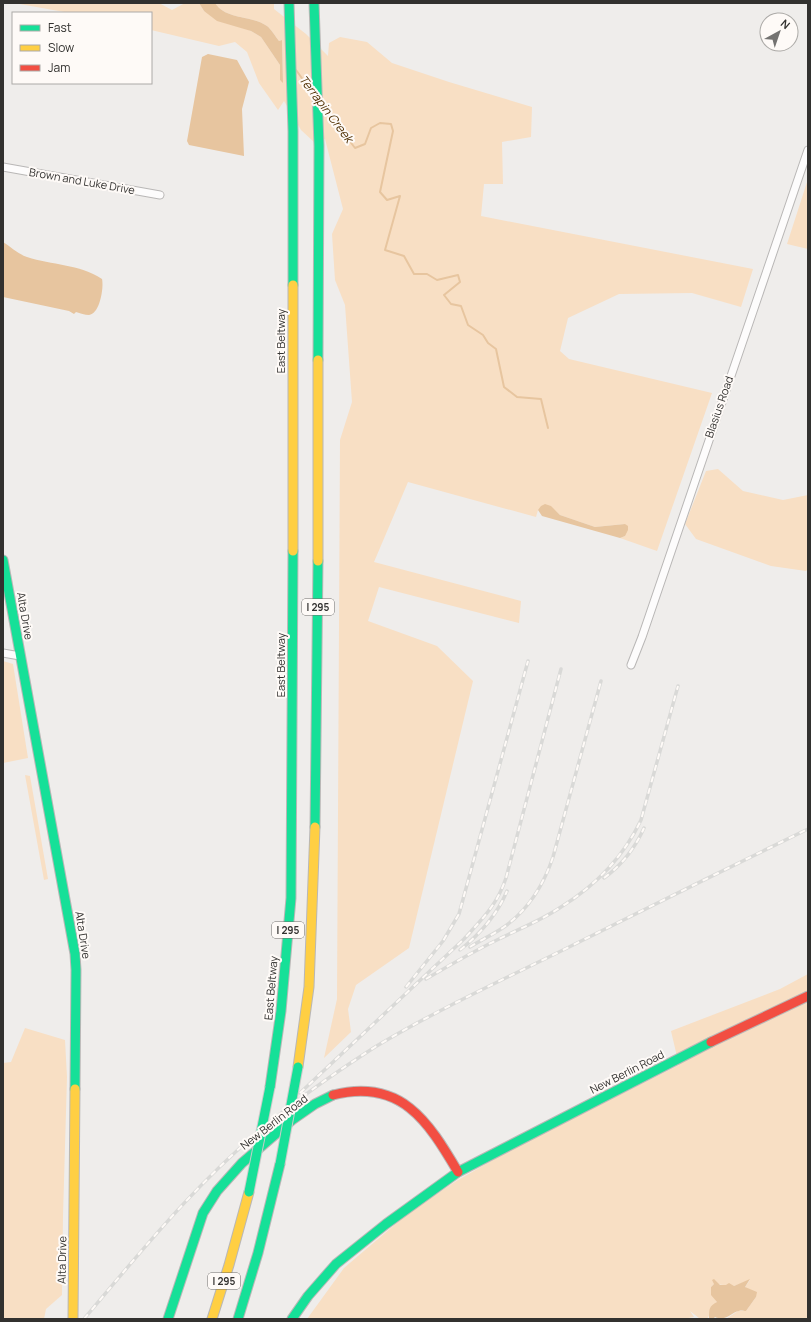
<svg xmlns="http://www.w3.org/2000/svg" width="811" height="1322" viewBox="0 0 811 1322" font-family="Manrope,sans-serif">
  <rect width="100%" height="100%" fill="#efedeb"/>
  <!-- green -->
  <path fill="#f8dfc4" d="M14,3H159L172,10L185,3H199L204,11L251,31L261,37L280,65V80L283,82L282,40L279,41C275,36 271,29 267,26C251,15 226,20 215,3H274V9L306,34L328,56L329,43L340,37L367,42L392,63L449,82L532,107L531,137L502,142L503,184H484L481,216L753,269L741,307L692,293L619,294L568,318L560,351L569,359L712,393L657,551L620,538L625,536V524L595,527L560,515L551,507L538,510L536,517L408,482L374,562L521,601L519,623L379,587L368,621L437,646L473,681L409,948L356,985L348,1009L351,1032L324,1058L337,999L340,440L352,402L345,305L335,280L332,234L343,209L325,139L314,142L301,130L284,101L278,110L259,83L247,52L235,42L219,46L151,30V13H70Z
    M808,179V249L787,244Z
    M718,469L743,491L783,500L808,495V569L806,571L771,566L696,539L685,524L706,471Z
    M3,661L13,664L28,758L3,763Z
    M25,775L30,776L48,879L44,880Z
    M808,974V1319H726L738,1311H746L756,1297L745,1287L750,1280L734,1286L714,1284L711,1287L717,1302L707,1319L699,1318L690,1311L694,1317L688,1318H679L680,1319H307L344,1268L412,1210L458,1180L507,1152L679,1065L671,1031L780,989Z
    M25,1028L65,1040L67,1077L63,1216L62,1295L46,1309L44,1319H3V1063L11,1062Z"/>
  <!-- water -->
  <path fill="#e7c59f" d="M199,3H215C226,20 251,15 267,26C271,29 275,36 279,41L282,40L283,83L280,80V65L261,37L251,31L217,21L204,11Z
    M208,54L237,60L249,82L242,109L244,156L189,145L187,141L202,57Z
    M3,242C11,247 18,254 27,257C52,265 79,264 102,279C104,287 100,314 89,315C85,315 80,313 76,312L74,314L69,311L3,297Z
    M545,504L551,506L560,515L595,527L625,524L628,526V530L625,536L620,538L542,516L538,510L541,506Z
    M714,1279L720,1285H726L729,1283L734,1286L750,1279L745,1287L757,1292L756,1297L746,1311C744,1311 741,1310 739,1311C731,1312 727,1322 715,1317L713,1319H707L709,1318C709,1309 709,1306 717,1302L711,1295V1287L714,1284L712,1280Z"/>
  <g fill="none" stroke-linecap="round" stroke-linejoin="round">
    <!-- stream -->
    <path stroke="#e7c59f" stroke-width="2" d="M296,70L312,92
      M322,105L355,148L365,144L371,128L380,123L391,124L393,131L380,192L387,200L400,196L385,250L404,256L414,274H427L437,280L458,275L460,282L444,295L451,304L461,306L468,325L483,335L488,343L496,349L504,387L517,397L541,399L548,428"/>
    <!-- street casing -->
    <g stroke="#b9b7b6" stroke-width="9">
      <path id="street" d="M3,167L160,195
        M3,653L20,656
        M631,665L642,637L808,150"/>
    </g>
    <!-- fast casing -->
    <g stroke="#b9b7b6" stroke-width="11">
      <path id="fast" d="M289,3L293,131V285
        M314,3L319,146L318,360
        M3,560L75,954L76,970L75,1089
        M315,827L318,561
        M270,1087L281,1011L291,898L293,551
        M168,1319L203,1213L217,1191L242,1163L292,1120L315,1104L333,1095
        M238,1319L258,1253L280,1164
        M292,1319L308,1296L336,1264L386,1224L458,1172L711,1042"/>
    </g>
    <!-- slow casing -->
    <g stroke="#b9b7b6" stroke-width="11">
      <path id="slow" d="M293,285V551
        M318,561V360
        M298,1067L309,987L315,827
        M73,1319L75,1089
        M212,1319L229,1265L249,1192"/>
    </g>
    <!-- jam casing -->
    <g stroke="#b9b7b6" stroke-width="11">
      <path id="jam" d="M711,1042L808,996
        M333,1095C401,1078 428,1121 458,1172"/>
    </g>
    <!-- street -->
    <use href="#street" stroke="#fdfcfc" stroke-width="7"/>
    <!-- fast -->
    <use href="#fast" stroke="#16e098" stroke-width="9"/>
    <!-- slow -->
    <use href="#slow" stroke="#ffcf43" stroke-width="9"/>
    <!-- jam -->
    <use href="#jam" stroke="#f24e42" stroke-width="9"/>
    <!-- rail casing -->
    <g stroke="#d9d9d7" stroke-width="3.5">
      <path id="rail" d="M604,878C622,865 635,848 644,828
        M470,947C481,940 494,934 504,927C528,910 544,884 553,857L601,681
        M460,950C480,934 497,915 507,891
        M426,979C450,965 474,951 499,939C519,929 542,920 561,907C595,886 624,856 641,820L678,686
        M406,987L443,941L459,914L528,661
        M300,1093L464,939C483,918 497,905 506,878L561,669
        M84,1319C146,1245 207,1170 284,1111C313,1088 344,1067 375,1047C433,1012 496,983 557,953C641,911 724,870 808,829"/>
    </g>
    <!-- rail -->
    <use href="#rail" stroke="#fefaf7" stroke-width="2" stroke-dasharray="6" stroke-linecap="butt"/>
    <!-- fast-bridge casing -->
    <g stroke="#cccbca" stroke-width="11" stroke-linecap="butt">
      <path id="fast-bridge" d="M280,1164L298,1067
        M249,1192L270,1087"/>
    </g>
    <!-- fast-bridge -->
    <use href="#fast-bridge" stroke="#16e098" stroke-width="9"/>
  </g>
  <g text-anchor="middle" stroke-width="4" stroke-linejoin="round" paint-order="stroke">
    <!-- shield labels -->
    <g fill="#fefaf7" stroke="#6f6d6b" stroke-width="1">
      <rect x="302" y="599" width="32" height="16" rx="3"/>
      <rect x="272" y="922" width="32" height="16" rx="3"/>
      <rect x="208" y="1273" width="32" height="16" rx="3"/>
    </g>
    <g font-size="10" font-weight="bold" fill="#32312f">
      <text x="318" y="611">I 295</text>
      <text x="288" y="934">I 295</text>
      <text x="224" y="1285">I 295</text>
    </g>
    <!-- street labels -->
    <g font-size="11" fill="#32312f" stroke="#fefaf7">
      <text transform="translate(82 181) rotate(10)" y="4">Brown and Luke Drive</text>
      <text transform="translate(281 341) rotate(-90)" y="4">East Beltway</text>
      <text transform="translate(719 407) rotate(-71)" y="4">Blasius Road</text>
      <text transform="translate(25 616) rotate(80)" y="4">Alta Drive</text>
      <text transform="translate(281 665) rotate(-90)" y="4">East Beltway</text>
      <text transform="translate(83 935) rotate(81)" y="4">Alta Drive</text>
      <text transform="translate(271 988) rotate(-85)" y="4">East Beltway</text>
      <text transform="translate(627 1072) rotate(-27)" y="4">New Berlin Road</text>
      <text transform="translate(274 1122) rotate(-38)" y="4">New Berlin Road</text>
      <text transform="translate(62 1260) rotate(-89)" y="4">Alta Drive</text>
    </g>
    <!-- water labels -->
    <g font-size="12" font-style="italic" fill="#503003" stroke="#fefaf7">
      <text transform="translate(326 109) rotate(53)" y="4">Terrapin Creek</text>
    </g>
  </g>
  <!-- border -->
  <rect width="811" height="1322" fill="none" stroke="#32312f" stroke-width="8"/>
  <!-- legend -->
  <rect x="12" y="12" width="140" height="72" fill="#fefaf7" stroke="#acaaa7"/>
  <rect x="20" y="25" width="20" height="6" fill="#16e098" stroke="#acaaa7"/>
  <text x="48" y="32" font-size="12" fill="#32312f">Fast</text>
  <rect x="20" y="45" width="20" height="6" fill="#ffcf43" stroke="#acaaa7"/>
  <text x="48" y="52" font-size="12" fill="#32312f">Slow</text>
  <rect x="20" y="65" width="20" height="6" fill="#f24e42" stroke="#acaaa7"/>
  <text x="48" y="72" font-size="12" fill="#32312f">Jam</text>
  <!-- north arrow -->
  <g transform="translate(779 32) rotate(40)"><circle r="19" fill="#fefaf7" stroke="#acaaa7"/>
  <path d="M0-3L7 15L0 10L-7 15Z" fill="#747371"/>
  <text y="-6" font-size="11" font-weight="bold" text-anchor="middle" fill="#32312f">N</text>
  </g>
</svg>
